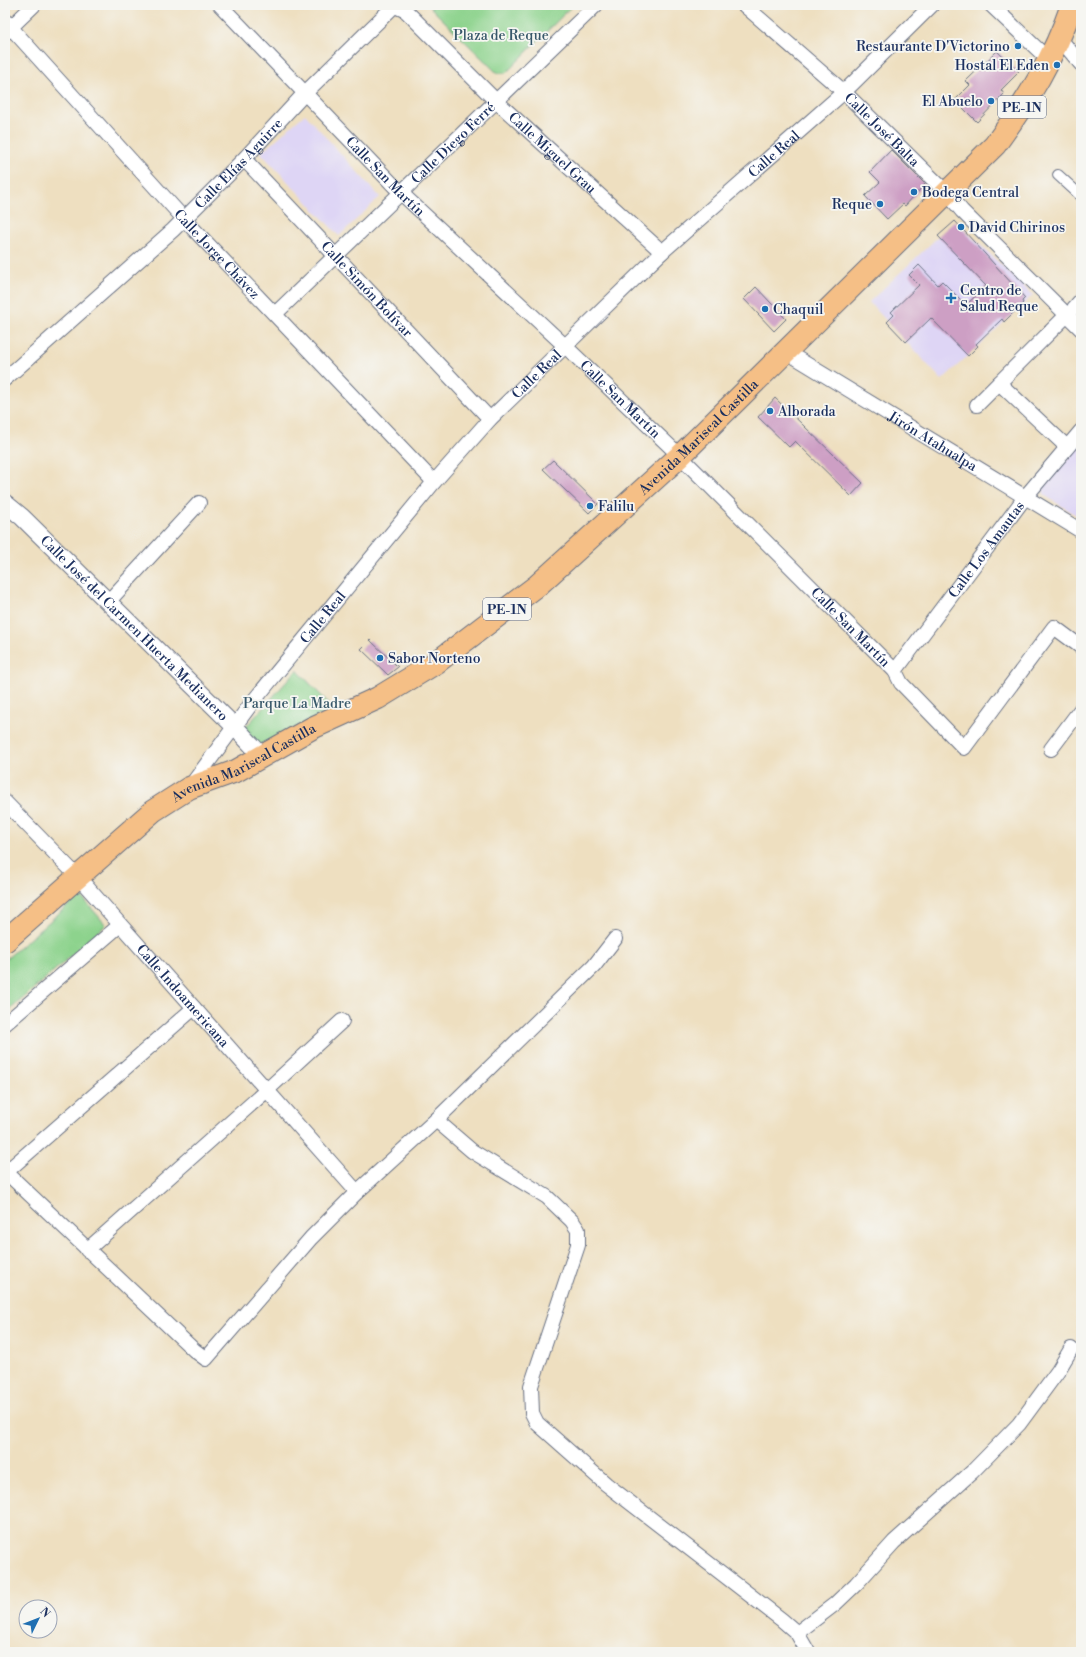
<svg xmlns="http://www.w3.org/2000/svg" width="1086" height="1657" viewBox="0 0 1086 1657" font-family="'Libre Bodoni',serif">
  <rect width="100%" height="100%" fill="#f6f6f2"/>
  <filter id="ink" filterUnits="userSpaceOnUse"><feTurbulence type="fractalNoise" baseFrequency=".025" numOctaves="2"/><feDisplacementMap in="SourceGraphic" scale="8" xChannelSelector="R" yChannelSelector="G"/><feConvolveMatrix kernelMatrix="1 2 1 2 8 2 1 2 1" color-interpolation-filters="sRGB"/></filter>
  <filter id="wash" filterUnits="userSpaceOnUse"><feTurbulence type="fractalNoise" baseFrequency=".012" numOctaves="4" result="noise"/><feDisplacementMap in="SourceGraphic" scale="16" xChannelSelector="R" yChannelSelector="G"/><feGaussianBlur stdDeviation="0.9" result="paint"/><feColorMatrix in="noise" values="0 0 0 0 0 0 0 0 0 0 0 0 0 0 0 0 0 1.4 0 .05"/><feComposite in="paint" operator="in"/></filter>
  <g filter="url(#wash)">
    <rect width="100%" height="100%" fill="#eedfc0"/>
    <!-- built -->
    <path fill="#ded5f5" d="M305,114L380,197L339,236L261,153Z
      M955,221L1033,295L942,380L869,302Z
      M1081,444V518L1044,495L1043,488Z"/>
    <!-- green -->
    <path fill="#8dd38d" stroke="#548176" d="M428,5H573L506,73H497Z
      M297,670L334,709L257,746L245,728Z
      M80,895L106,925L5,1014V960Z"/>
    <g id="blocks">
      <!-- building -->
      <path fill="#cd9fc4" d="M997,51L1019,72L1001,90L1004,94L977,122L955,100L970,85L966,81Z
        M891,150L925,184L905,206L903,204L887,219L865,196L880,182L870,172Z
        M955,221L1025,298L1022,301L1023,303L1004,322L1002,319L976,344L978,346L968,356L931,318L906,342L887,322L894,315L891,312L919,285L909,275L919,265L938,285L942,281L966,305L986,286L938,236Z
        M756,287L786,319L774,331L744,299Z
        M775,398L863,483L851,496L795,441L789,447L758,417Z
        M553,460L598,504L589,513L543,469Z
        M370,640L398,667L388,675L361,649Z"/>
    </g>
  </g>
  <g filter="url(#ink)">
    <use href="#blocks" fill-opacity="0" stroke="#656d80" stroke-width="1"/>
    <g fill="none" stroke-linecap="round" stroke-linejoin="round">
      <!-- pedestrian casing -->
      <g stroke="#656d80" stroke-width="12">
        <path id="pedestrian" d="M1058,175L1081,196"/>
      </g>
      <!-- minor casing -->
      <g stroke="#656d80" stroke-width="16">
        <g id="minor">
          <path id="s1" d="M220,5L400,192L564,345L680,456L895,671L901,683L964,748L1054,627L1081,647"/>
          <path id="s2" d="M393,5L406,11L496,101L662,252"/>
          <path id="s3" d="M744,5L844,92L947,193L962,211L1081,329"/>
          <path d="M991,5L1050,61"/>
          <path id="s4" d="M5,21L184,219L434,482"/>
          <path d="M5,33L34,5"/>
          <path d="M1060,39L1081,64"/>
          <path id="s5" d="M244,159L490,419"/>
          <path d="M1074,308L1081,300"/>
          <path id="s6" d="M275,314L596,5"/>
          <path id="s7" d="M785,351L1081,531"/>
          <path id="s8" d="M5,379L173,230L244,159L304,94L395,5"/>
          <path d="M999,383L1067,447"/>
          <path d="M977,405L1067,315"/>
          <path d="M108,602L199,503"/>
          <path id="s9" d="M895,671L1026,496L1081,431"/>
          <path d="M1051,749L1081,709"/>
          <path id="s10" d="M189,788L251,704L434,482L490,419L662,252L844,92L932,5"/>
          <path id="s11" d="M5,802L79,878L357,1192"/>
          <path d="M5,1024L120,925"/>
          <path d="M436,1120L472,1151L547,1197L572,1221L578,1230V1245L531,1386L532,1413L537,1423L606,1484L782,1620L797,1633L808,1652"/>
          <path d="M6,1172L194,1350L206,1359L311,1238L357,1192L436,1120L594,966L615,939"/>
          <path d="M5,1173L194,1008"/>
          <path d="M87,1250L267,1090L342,1021"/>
          <path d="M797,1633L835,1604L856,1584L894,1542L972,1472L1019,1424L1058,1371L1071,1349"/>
        </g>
      </g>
      <!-- tertiary casing -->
      <g stroke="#656d80" stroke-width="19">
        <g id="tertiary">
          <path id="s12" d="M5,503L22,517L234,726L262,756"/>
        </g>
      </g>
      <!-- trunk casing -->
      <g stroke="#656d80" stroke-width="24">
        <g id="trunk">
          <path id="s13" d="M5,941L153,811L189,788L236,771L312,728L378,698L437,662L538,585L680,456L995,145C1029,98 1053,60 1072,5"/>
        </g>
      </g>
      <!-- pedestrian -->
      <use href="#pedestrian" stroke="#fff" stroke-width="10"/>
      <!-- minor -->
      <use href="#minor" stroke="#fff" stroke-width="14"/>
      <!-- tertiary -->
      <use href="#tertiary" stroke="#fff" stroke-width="17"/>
      <!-- trunk -->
      <use href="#trunk" stroke="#f5bf86" stroke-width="22"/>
    </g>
  </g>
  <!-- markers -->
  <g fill="#1f6fb2" stroke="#f6f6f2" stroke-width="1.5">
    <circle cx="1018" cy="46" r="4"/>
    <circle cx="1057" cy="65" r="4"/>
    <circle cx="991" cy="101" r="4"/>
    <circle cx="914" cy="192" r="4"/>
    <circle cx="880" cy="204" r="4"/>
    <circle cx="961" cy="227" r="4"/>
    <path d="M949 292h4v4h4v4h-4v4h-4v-4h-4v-4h4z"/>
    <circle cx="765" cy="309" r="4"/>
    <circle cx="770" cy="411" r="4"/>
    <circle cx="590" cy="506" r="4"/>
    <circle cx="380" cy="658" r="4"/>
  </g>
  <g text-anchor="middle" stroke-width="3.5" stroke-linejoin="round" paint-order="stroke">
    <!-- shield labels -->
    <g fill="#f6f6f2" stroke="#5d6b8a" stroke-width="1">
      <rect x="998" y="96" width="48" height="22" rx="3"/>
      <rect x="483" y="598" width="48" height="22" rx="3"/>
    </g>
    <g font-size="13" font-weight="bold" fill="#1b2f5e">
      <text x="1022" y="112">PE-1N</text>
      <text x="507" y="614">PE-1N</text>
    </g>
    <!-- park labels -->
    <g font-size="14" fill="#38586a" stroke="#f6f6f2">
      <text x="501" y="40">Plaza de Reque</text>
      <text x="297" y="708">Parque La Madre</text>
    </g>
    <!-- poi labels -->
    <g font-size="14" fill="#1b2f5e" stroke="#f6f6f2" text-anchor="start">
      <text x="1010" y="51" text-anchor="end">Restaurante D'Victorino</text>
      <text x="1049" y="70" text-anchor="end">Hostal El Eden</text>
      <text x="983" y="106" text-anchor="end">El Abuelo</text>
      <text x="922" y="197">Bodega Central</text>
      <text x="872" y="209" text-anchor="end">Reque</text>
      <text x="969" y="232">David Chirinos</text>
      <text x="960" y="295">Centro de<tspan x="960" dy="16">Salud Reque</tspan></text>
      <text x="773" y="314">Chaquil</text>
      <text x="778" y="416">Alborada</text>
      <text x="598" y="511">Falilu</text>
      <text x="388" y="663">Sabor Norteno</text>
    </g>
    <!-- street labels -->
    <g font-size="14" fill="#1b2f5e" stroke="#f6f6f2">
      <text dy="5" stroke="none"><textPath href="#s3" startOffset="186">Calle José Balta</textPath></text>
      <text dy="5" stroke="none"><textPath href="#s6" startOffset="247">Calle Diego Ferré</textPath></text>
      <text dy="5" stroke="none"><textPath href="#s2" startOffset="218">Calle Miguel Grau</textPath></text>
      <text dy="5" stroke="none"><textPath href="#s10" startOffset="865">Calle Real</textPath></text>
      <text dy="5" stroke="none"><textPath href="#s8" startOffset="318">Calle Elías Aguirre</textPath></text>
      <text dy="5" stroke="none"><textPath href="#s1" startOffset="238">Calle San Martín</textPath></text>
      <text dy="5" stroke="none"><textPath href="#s4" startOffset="315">Calle Jorge Chávez</textPath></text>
      <text dy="5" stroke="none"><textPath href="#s5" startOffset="179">Calle Simón Bolívar</textPath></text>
      <text dy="5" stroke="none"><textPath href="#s10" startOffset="541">Calle Real</textPath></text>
      <text dy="5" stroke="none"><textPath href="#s1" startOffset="562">Calle San Martín</textPath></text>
      <text dy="5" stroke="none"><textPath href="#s13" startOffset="864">Avenida Mariscal Castilla</textPath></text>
      <text dy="5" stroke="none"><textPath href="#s7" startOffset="173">Jirón Atahualpa</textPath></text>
      <text dy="5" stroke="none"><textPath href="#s9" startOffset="152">Calle Los Amautas</textPath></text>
      <text dy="5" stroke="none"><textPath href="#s10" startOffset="217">Calle Real</textPath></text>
      <text dy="5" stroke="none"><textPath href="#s1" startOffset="886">Calle San Martín</textPath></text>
      <text dy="5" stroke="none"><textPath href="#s12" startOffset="180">Calle José del Carmen Huerta Medianero</textPath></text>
      <text dy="5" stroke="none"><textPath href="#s13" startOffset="300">Avenida Mariscal Castilla</textPath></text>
      <text dy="5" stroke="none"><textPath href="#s11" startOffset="263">Calle Indoamericana</textPath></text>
    </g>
  </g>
  <!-- margin -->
  <rect width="1086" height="1657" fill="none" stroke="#f6f6f2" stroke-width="20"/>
  <!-- north arrow -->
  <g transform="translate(38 1619) rotate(47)"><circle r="19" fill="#f6f6f2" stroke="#9ea6b7"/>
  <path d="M0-3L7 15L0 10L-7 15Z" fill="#1f6fb2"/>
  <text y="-6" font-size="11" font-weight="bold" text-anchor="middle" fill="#1b2f5e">N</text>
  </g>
</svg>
